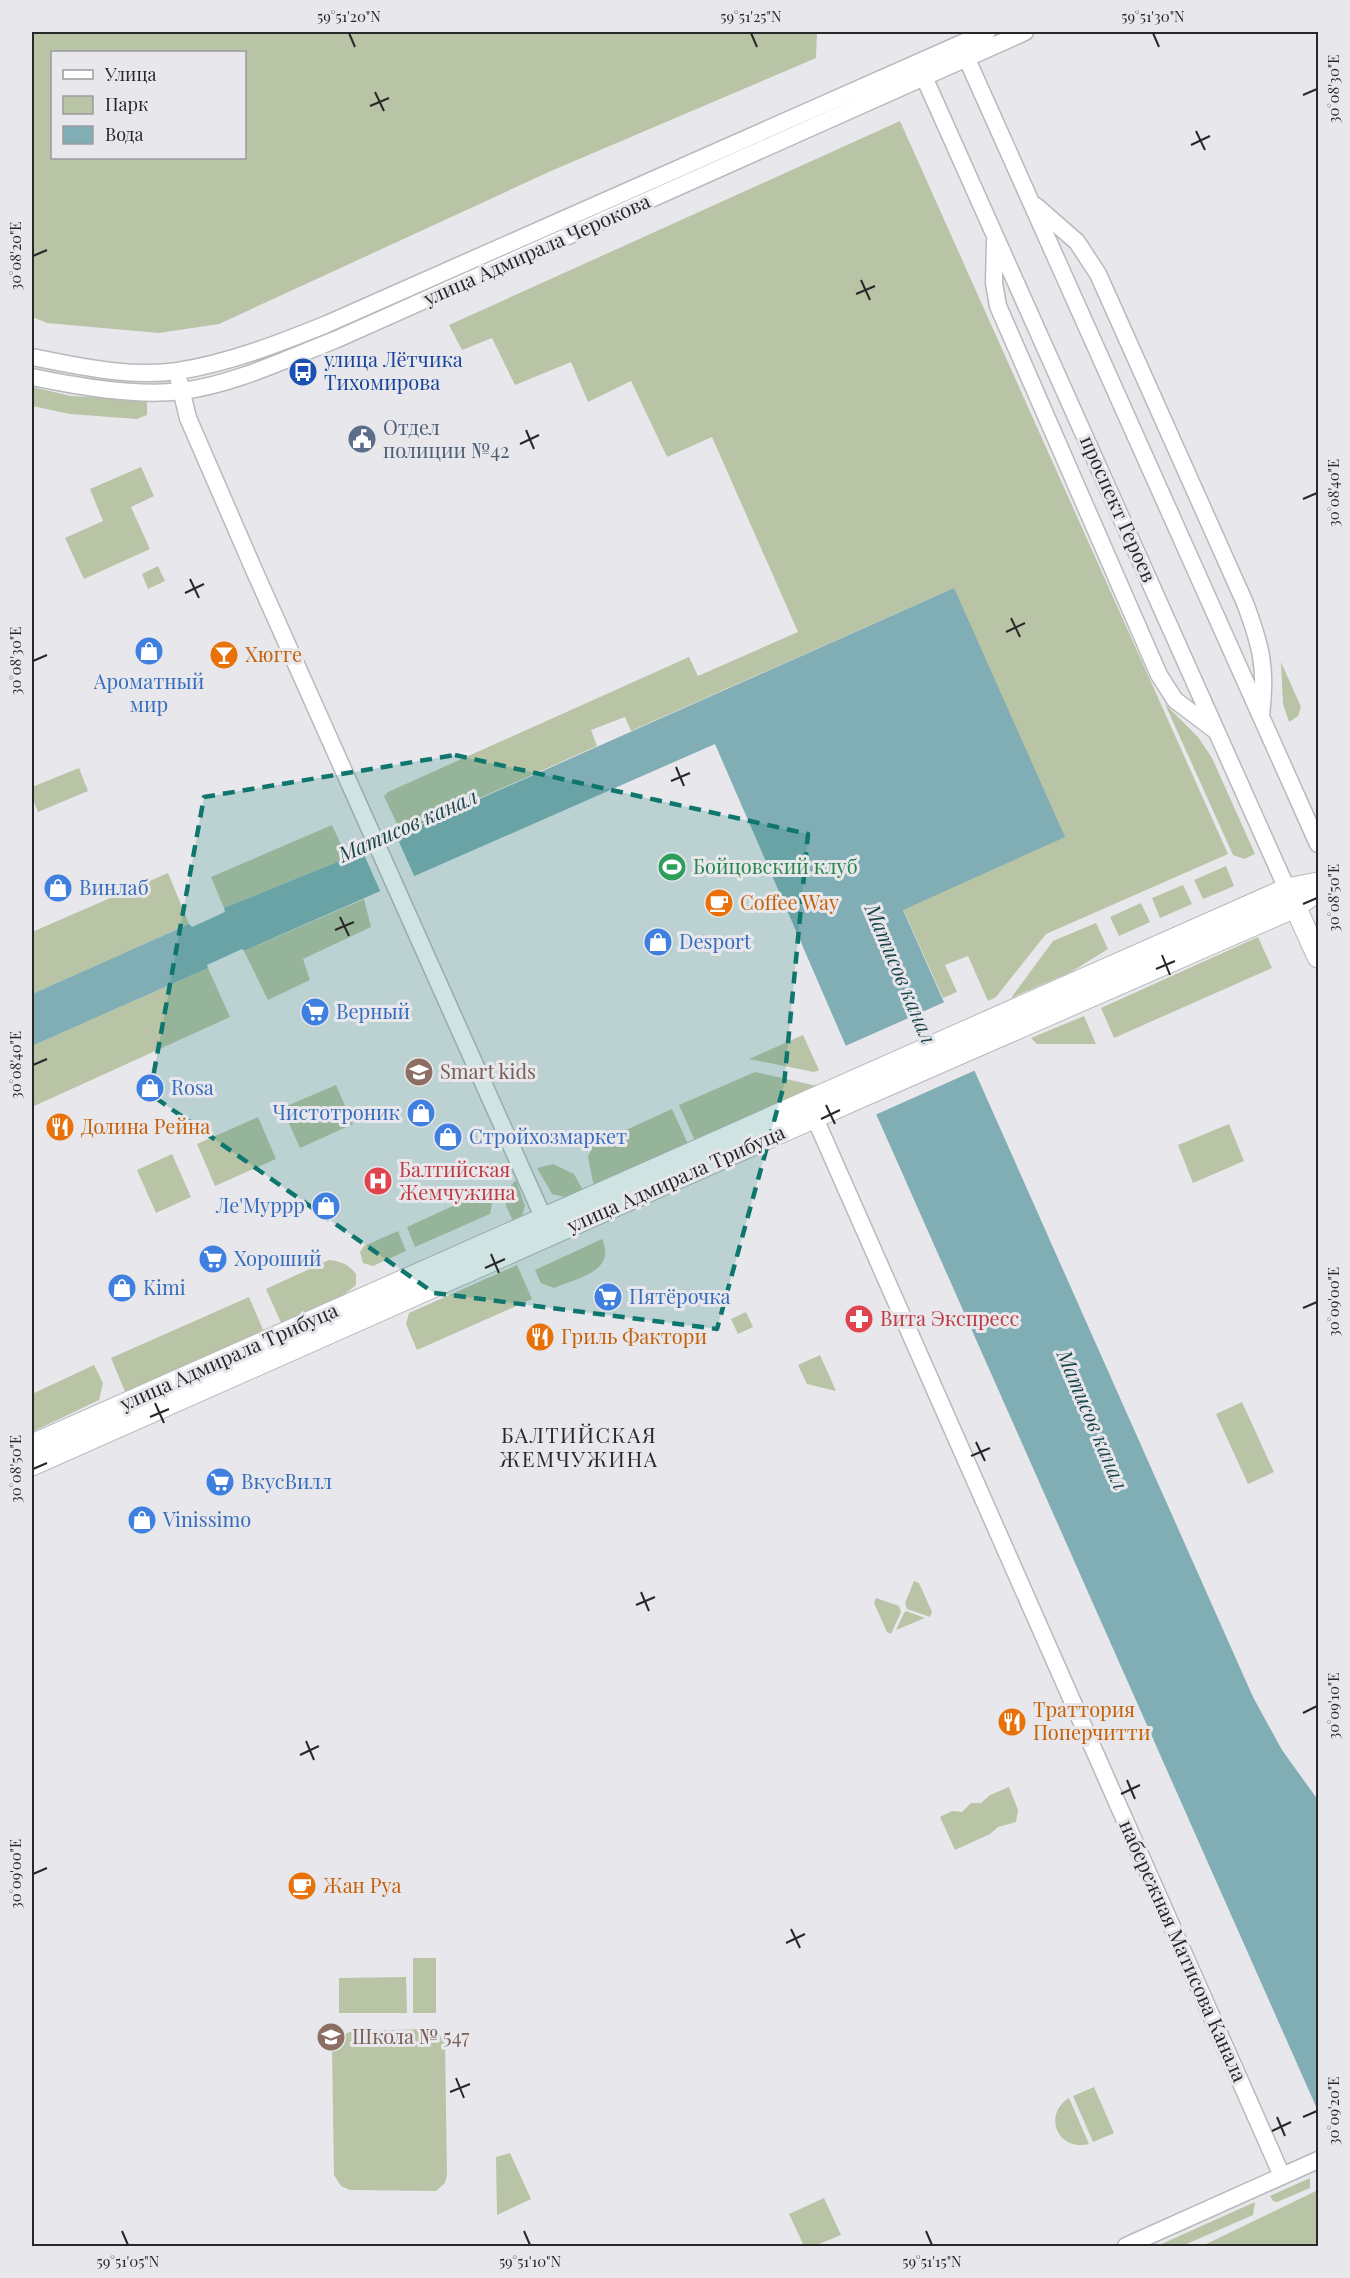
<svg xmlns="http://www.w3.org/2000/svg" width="1350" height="2278" viewBox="0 0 1350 2278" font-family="'Playfair Display',serif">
  <rect width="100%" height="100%" fill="#e8e8ec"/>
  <!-- green -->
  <path fill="#b8c4a5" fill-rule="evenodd" d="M32,32H817L816,58L551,171L219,324L159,333L47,323L32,317ZM52,52H244V158H52Z
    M900,121L1228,854L1046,934L996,997L988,1001L968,956L945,965L957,992L943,998L903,909L954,588L631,731L625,717L591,730L597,746L401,833L384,796L388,792L689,657L698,676L798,632L712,437L667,457L631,381L588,402L571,362L515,385L492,338L462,350L449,325Z
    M32,387L71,396L147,400V415L137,419L70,414L32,406Z
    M141,467L154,496L131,507L150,549L84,579L65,538L103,521L90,489Z
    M158,566L165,581L148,589L142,574Z
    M1281,662L1301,707L1298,716L1289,722L1283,704Z
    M1165,704L1198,737L1212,758L1255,854L1244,859L1233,855Z
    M79,768L88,791L38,812L32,797V787Z
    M332,825L347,858L224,908L211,877Z
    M1226,866L1234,886L1203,899L1194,880Z
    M168,873L189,924L32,994V932Z
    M1183,885L1192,904L1160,918L1152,898Z
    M364,899L371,927L303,959L310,980L268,1000L244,951Z
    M1141,903L1150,922L1119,936L1110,917Z
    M1096,923L1108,949L1071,972L1011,998L1053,941Z
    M1258,937L1272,968L1114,1038L1101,1008Z
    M208,968L230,1017L32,1107V1046Z
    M1084,1016L1096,1044H1037L1031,1038Z
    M803,1035L819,1070L814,1072L749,1059Z
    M755,1072L817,1086L695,1141L679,1105Z
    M336,1085L353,1124L300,1148L282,1108Z
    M672,1109L688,1144L594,1187L588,1157L593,1145Z
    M258,1117L276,1159L215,1186L197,1144Z
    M1229,1124L1244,1161L1193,1183L1178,1145Z
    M172,1154L191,1197L156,1213L137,1170Z
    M553,1164L574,1174L584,1192L569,1198L552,1194L537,1168Z
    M516,1180L525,1206L521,1218L513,1221L506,1206L505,1192Z
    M479,1194L485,1195L492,1204L490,1214L415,1247L407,1227Z
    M398,1231L406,1251L373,1266L363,1263L360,1252L364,1246Z
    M602,1239C617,1271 578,1278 554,1288L541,1283L535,1270Z
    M329,1260C341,1261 349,1265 356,1274V1285L336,1301L282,1325L266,1289Z
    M517,1265L532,1299L417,1350L406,1324L409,1313Z
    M249,1297L264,1332L126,1394L111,1358Z
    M746,1312L753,1327L738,1334L731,1319Z
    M820,1355L836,1391L807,1384L798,1365Z
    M94,1365L103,1383L99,1400L32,1432V1394Z
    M1242,1402L1274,1472L1248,1484L1216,1414Z
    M914,1581L919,1583L932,1612L930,1617L907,1609L905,1603Z
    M876,1598L899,1606L901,1612L891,1634L887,1632L874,1603Z
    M906,1611L925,1618L896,1630L904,1613Z
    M1009,1787L1018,1810L1016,1822L998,1827L990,1834L955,1850L940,1817L952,1811L962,1812L971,1803H981L990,1795Z
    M413,1958H436V2013H413Z
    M406,1977L407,2013H339V1978Z
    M427,2029L439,2034L445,2043L447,2175L445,2183L436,2191L350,2190L341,2186L334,2175L332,2047L336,2038L352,2031Z
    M1094,2087L1114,2133L1093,2142L1073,2096Z
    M1069,2098L1089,2144C1058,2152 1042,2115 1069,2098Z
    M510,2153L531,2199L497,2215L496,2157Z
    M1310,2178V2188L1277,2202L1273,2201L1270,2196Z
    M1318,2190V2246H1202Z
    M824,2198L841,2235L814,2246H804L789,2214Z
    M1255,2202L1253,2215L1182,2246H1157Z"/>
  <!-- water -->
  <path fill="#80aeb4" d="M954,588L1065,837L903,910L1253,1697L1282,1750L1318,1800V2111L845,1044L715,744L244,951L242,949L207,965L208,968L32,1046V994L189,924L192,927L225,912L224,908L347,858Z"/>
  <!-- pier -->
  <path fill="#e8e8ec" d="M395,833L416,880L382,895L361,848Z
    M947,1001L978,1069L875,1115L843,1047Z"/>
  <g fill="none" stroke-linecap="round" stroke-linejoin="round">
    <!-- minor casing -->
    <g stroke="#b8b9bc" stroke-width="19">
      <path id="minor" d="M962,48L1318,844
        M920,68L1287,889
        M1036,206L1077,242L1098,274L1245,603C1261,646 1267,668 1261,715
        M995,240L994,283L998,306L1159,675L1175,700L1216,731
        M32,357C78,366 130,378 178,371C229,363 280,343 327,324L987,32
        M32,377C76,386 137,397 182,391C235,384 286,359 335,340L1025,32
        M179,381L188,418L254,570L548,1228
        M810,1107L1282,2176
        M1126,2246L1318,2160"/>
    </g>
    <!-- tertiary casing -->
    <g stroke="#b8b9bc" stroke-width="23">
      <path id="tertiary" d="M1290,895L1318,957
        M32,1445L1287,889L1318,883
        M32,1465L856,1099L1295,907L1318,891"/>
    </g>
    <!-- minor -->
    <use href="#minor" stroke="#fff" stroke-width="16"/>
    <!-- tertiary -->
    <use href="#tertiary" stroke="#fff" stroke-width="21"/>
  </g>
  <!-- marked area -->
  <path fill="#0f766e" fill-opacity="0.2" stroke="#0f766e" stroke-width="4.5" stroke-dasharray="12 8" stroke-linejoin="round" d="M455,755L808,834L784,1085L717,1329L434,1293L150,1094L204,797Z"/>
  <!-- ticks -->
  <path fill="none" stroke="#282829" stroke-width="2" d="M349,33L355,47M751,33L757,47M1153,33L1159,47M375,92L384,111M1303,95L1317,89M370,106L389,98M1196,131L1205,150M1191,145L1210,136M33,256L47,250M861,280L870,300M856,294L875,286M526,430L534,449M520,444L539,435M1303,499L1317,493M190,579L199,598M185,593L204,584M1011,618L1020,637M1006,632L1025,623M33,661L47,655M676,767L684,786M671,781L690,773M1303,904L1317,898M340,917L349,936M335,930L354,922M1162,955L1170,975M1156,969L1175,961M33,1065L47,1059M826,1105L835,1124M821,1119L840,1110M491,1254L499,1273M485,1268L505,1259M1303,1308L1317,1302M155,1403L164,1423M150,1417L169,1409M976,1442L985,1461M971,1456L990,1448M33,1469L47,1463M641,1592L649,1611M636,1605L655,1597M1303,1713L1317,1706M306,1741L314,1760M300,1755L319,1746M1127,1780L1135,1799M1121,1794L1140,1785M33,1874L47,1868M791,1929L800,1948M786,1943L805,1934M456,2078L464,2098M450,2092L470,2084M1277,2117L1285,2136M1303,2117L1317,2111M1272,2131L1291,2122M122,2231L128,2245M524,2231L530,2245M926,2231L932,2245"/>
  <!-- icons -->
  <defs>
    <g id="bus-disc" transform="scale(1.5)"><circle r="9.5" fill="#1a4fb4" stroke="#e8e8ec"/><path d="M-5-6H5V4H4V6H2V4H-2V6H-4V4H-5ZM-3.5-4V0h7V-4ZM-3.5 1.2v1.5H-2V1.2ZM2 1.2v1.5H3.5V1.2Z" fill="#fff"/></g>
    <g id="civic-disc" transform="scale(1.5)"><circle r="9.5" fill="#5c6f8a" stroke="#e8e8ec"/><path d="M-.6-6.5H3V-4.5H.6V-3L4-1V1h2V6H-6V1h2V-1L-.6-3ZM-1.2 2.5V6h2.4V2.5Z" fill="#fff"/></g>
    <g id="shop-disc" transform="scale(1.5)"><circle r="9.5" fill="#3f7fe0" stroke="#e8e8ec"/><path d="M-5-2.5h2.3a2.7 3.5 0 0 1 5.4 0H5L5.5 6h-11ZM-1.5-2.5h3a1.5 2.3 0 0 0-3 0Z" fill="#fff"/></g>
    <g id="bar-disc" transform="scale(1.5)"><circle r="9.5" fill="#e8710a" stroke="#e8e8ec"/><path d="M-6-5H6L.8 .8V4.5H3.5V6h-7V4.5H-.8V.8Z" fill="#fff"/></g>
    <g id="stadium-disc" transform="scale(1.5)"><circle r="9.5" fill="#2e9e5b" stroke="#e8e8ec"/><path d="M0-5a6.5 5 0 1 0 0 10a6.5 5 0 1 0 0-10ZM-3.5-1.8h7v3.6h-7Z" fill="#fff"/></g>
    <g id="cafe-disc" transform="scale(1.5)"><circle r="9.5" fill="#e8710a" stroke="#e8e8ec"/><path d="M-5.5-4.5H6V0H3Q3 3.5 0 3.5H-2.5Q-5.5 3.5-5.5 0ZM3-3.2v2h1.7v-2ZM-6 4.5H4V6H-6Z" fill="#fff"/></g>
    <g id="supermarket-disc" transform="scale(1.5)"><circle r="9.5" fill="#3f7fe0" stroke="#e8e8ec"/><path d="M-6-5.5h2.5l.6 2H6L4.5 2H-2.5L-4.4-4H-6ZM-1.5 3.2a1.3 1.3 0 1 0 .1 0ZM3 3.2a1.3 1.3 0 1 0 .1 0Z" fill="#fff"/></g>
    <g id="school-disc" transform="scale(1.5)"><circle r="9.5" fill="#8d6e63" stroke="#e8e8ec"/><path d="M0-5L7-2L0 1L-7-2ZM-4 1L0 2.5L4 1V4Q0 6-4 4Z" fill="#fff"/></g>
    <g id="restaurant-disc" transform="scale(1.5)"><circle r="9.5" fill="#e8710a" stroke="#e8e8ec"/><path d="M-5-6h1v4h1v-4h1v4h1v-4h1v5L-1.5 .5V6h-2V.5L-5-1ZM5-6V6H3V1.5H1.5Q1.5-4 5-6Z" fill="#fff"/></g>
    <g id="hospital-disc" transform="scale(1.5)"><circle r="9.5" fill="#e0444e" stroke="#e8e8ec"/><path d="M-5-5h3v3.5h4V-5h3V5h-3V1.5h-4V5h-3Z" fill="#fff"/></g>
    <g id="pharmacy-disc" transform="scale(1.5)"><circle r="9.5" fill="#e0444e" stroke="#e8e8ec"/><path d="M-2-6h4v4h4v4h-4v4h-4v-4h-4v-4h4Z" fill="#fff"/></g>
  </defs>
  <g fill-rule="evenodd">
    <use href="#bus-disc" x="303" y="372"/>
    <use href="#civic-disc" x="362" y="439"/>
    <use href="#shop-disc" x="149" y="651"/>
    <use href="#bar-disc" x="224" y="655"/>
    <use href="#stadium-disc" x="672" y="867"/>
    <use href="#shop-disc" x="58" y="888"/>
    <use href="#cafe-disc" x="719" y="903"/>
    <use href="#shop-disc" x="658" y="942"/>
    <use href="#supermarket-disc" x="315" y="1012"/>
    <use href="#school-disc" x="419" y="1072"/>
    <use href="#shop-disc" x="150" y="1088"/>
    <use href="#shop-disc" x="421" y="1113"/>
    <use href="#restaurant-disc" x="60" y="1127"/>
    <use href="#shop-disc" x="448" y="1137"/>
    <use href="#hospital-disc" x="378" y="1181"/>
    <use href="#shop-disc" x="326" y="1206"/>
    <use href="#supermarket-disc" x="213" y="1259"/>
    <use href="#shop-disc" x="122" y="1288"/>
    <use href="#supermarket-disc" x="608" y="1297"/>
    <use href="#pharmacy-disc" x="859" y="1319"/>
    <use href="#restaurant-disc" x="540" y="1337"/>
    <use href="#supermarket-disc" x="220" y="1482"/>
    <use href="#shop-disc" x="142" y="1520"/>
    <use href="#restaurant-disc" x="1012" y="1722"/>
    <use href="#cafe-disc" x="302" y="1886"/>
    <use href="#school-disc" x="331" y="2037"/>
  </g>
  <g text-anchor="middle" stroke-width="6" stroke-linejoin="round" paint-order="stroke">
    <!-- street labels -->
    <g font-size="20" fill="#282829" stroke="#e8e8ec">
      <text transform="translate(537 250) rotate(-24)" y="7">улица Адмирала Черокова</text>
      <text transform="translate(1118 509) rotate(66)" y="7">проспект Героев</text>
      <text transform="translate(676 1179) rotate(-24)" y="7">улица Адмирала Трибуца</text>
      <text transform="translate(229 1357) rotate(-24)" y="7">улица Адмирала Трибуца</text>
      <text transform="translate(1183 1951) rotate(66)" y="7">набережная Матисова Канала</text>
    </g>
    <!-- transit labels -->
    <g font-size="20" fill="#164399" stroke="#e8e8ec" text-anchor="start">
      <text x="324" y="367">улица Лётчика<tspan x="324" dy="23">Тихомирова</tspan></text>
    </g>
    <!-- service labels -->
    <g font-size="20" fill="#4e5e75" stroke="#e8e8ec" text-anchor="start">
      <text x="383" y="435">Отдел<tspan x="383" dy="23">полиции №42</tspan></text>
    </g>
    <!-- food labels -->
    <g font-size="20" fill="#c56008" stroke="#e8e8ec" text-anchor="start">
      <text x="245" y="662">Хюгге</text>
      <text x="740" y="910">Coffee Way</text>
      <text x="81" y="1134">Долина Рейна</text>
      <text x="561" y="1344">Гриль Фактори</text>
      <text x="1033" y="1717">Траттория<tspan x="1033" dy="23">Поперчитти</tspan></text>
      <text x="323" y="1893">Жан Руа</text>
    </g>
    <!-- shop labels -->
    <g font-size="20" fill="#366cbe" stroke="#e8e8ec" text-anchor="start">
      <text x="149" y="689" text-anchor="middle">Ароматный<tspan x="149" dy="23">мир</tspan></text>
      <text x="79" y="895">Винлаб</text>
      <text x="679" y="949">Desport</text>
      <text x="336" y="1019">Верный</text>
      <text x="171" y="1095">Rosa</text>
      <text x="400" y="1120" text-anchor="end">Чистотроник</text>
      <text x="469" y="1144">Стройхозмаркет</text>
      <text x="305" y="1213" text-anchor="end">Ле'Муррр</text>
      <text x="234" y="1266">Хороший</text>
      <text x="143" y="1295">Kimi</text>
      <text x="629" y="1304">Пятёрочка</text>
      <text x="241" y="1489">ВкусВилл</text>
      <text x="163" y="1527">Vinissimo</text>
    </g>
    <!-- leisure labels -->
    <g font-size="20" fill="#27864d" stroke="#e8e8ec" text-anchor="start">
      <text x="693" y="874">Бойцовский клуб</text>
    </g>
    <!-- education labels -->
    <g font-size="20" fill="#785e54" stroke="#e8e8ec" text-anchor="start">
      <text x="440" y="1079">Smart kids</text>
      <text x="352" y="2044">Школа № 547</text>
    </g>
    <!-- health labels -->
    <g font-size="20" fill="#be3a42" stroke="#e8e8ec" text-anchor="start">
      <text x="399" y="1177">Балтийская<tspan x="399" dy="23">Жемчужина</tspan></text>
      <text x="880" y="1326">Вита Экспресс</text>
    </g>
    <!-- water labels -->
    <g font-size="21" font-style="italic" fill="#1a454a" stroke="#e8e8ec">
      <text transform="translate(408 826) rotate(-24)" y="7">Матисов канал</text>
      <text transform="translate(900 974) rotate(67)" y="7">Матисов канал</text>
      <text transform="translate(1092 1420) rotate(67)" y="7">Матисов канал</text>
    </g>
    <!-- neighbourhood labels -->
    <g font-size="21" letter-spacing="1.5" fill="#282829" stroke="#e8e8ec">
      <text x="579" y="1443">БАЛТИЙСКАЯ<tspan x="579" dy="24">ЖЕМЧУЖИНА</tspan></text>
    </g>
  </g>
  <!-- border -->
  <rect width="1350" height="2278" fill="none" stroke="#e8e8ec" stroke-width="66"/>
  <!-- legend -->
  <rect x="51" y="51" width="195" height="108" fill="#e8e8ec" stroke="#9b9b9e" stroke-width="1.5"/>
  <rect x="63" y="70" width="30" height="9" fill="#ffffff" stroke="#9b9b9e" stroke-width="1.5"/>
  <text x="105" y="81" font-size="18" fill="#282829">Улица</text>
  <rect x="63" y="96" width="30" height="18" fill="#b8c4a5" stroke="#9b9b9e" stroke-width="1.5"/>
  <text x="105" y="111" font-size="18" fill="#282829">Парк</text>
  <rect x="63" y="126" width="30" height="18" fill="#80aeb4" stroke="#9b9b9e" stroke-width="1.5"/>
  <text x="105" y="141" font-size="18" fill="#282829">Вода</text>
  <rect x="33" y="33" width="1284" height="2212" fill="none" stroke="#282829" stroke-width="2"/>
  <g font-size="15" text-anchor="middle" fill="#282829">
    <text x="349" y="22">59°51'20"N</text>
    <text x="751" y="22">59°51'25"N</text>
    <text x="1153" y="22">59°51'30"N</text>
    <text transform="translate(1334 89) rotate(-90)" y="5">30°08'30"E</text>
    <text transform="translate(16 256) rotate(-90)" y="5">30°08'20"E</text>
    <text transform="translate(1334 493) rotate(-90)" y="5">30°08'40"E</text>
    <text transform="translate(16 661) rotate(-90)" y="5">30°08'30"E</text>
    <text transform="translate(1334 898) rotate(-90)" y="5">30°08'50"E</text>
    <text transform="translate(16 1065) rotate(-90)" y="5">30°08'40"E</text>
    <text transform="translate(1334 1302) rotate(-90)" y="5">30°09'00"E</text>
    <text transform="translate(16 1469) rotate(-90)" y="5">30°08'50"E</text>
    <text transform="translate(1334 1706) rotate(-90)" y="5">30°09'10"E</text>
    <text transform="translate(16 1874) rotate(-90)" y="5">30°09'00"E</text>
    <text transform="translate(1334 2111) rotate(-90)" y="5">30°09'20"E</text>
    <text x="128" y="2267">59°51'05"N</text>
    <text x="530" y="2267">59°51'10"N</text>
    <text x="932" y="2267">59°51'15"N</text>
  </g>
</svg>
